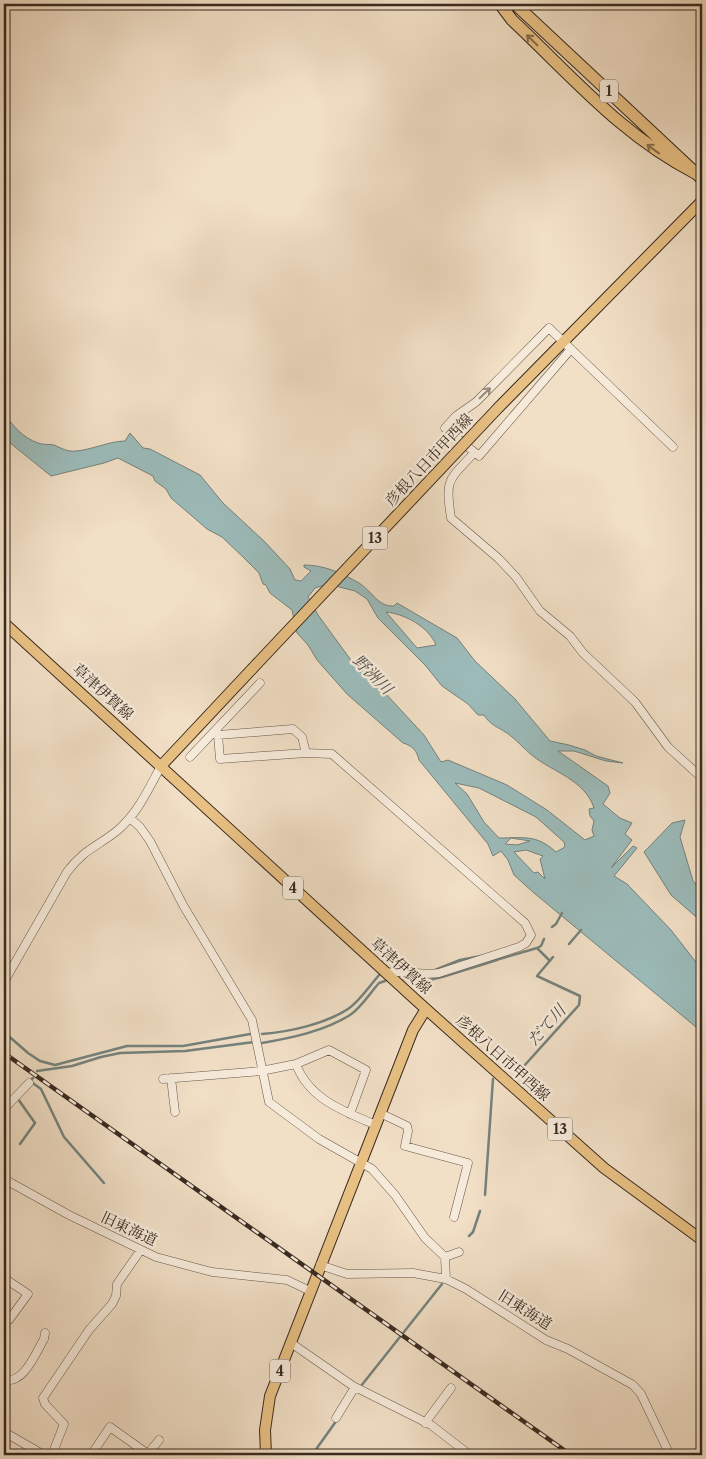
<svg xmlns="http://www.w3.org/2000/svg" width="706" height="1459" viewBox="0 0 706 1459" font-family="'Libre Caslon Text','Noto Serif JP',serif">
  <rect width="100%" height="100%" fill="#f1dfc6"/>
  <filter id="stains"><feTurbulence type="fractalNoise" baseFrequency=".004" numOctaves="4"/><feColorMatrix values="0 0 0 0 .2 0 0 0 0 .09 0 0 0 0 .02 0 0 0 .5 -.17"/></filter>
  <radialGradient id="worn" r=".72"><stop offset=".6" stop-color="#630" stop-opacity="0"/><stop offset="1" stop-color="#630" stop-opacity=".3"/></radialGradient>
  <!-- water -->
  <path fill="#9cbcbb" stroke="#74827d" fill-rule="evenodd" d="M4,413C12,425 23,438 38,443C43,445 49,444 54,445C61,448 67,452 76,451C91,450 110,441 125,441L130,433L143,448L150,449L200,475L223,503L265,542L290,569L295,580L301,581L311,571L304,567V565C324,565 342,573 359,583C372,591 378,607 394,606L397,603L457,638L475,661L515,699L550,741L569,745L585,750L596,756L623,763L606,761L574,751H558L608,786L610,793L603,804L620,818L632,823L625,834L632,840L611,868L633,846L637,848L614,876L627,884L671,930L702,970V1032L534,893L514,875L508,860L501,851L493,856L488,844L419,760C417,751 413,746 403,743L347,694L317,660L308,645L297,633L292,610L270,593L266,585L263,584L259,573L244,558L222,537L207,529L171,498L166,489L155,481L153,476L118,458L104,463L51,476L4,438ZM328,584L355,591L367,599L378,618L425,665L442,686L468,704L478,715H484C490,725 498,727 507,733C517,740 524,749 533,756C553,772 585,780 594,808L589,809L590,816L594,821L592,830L594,836L585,840L547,810L507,785L448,760L441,762L424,735L359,665L353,663L318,615L308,597L315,588ZM386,612C405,614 429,627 436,645L417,648ZM455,783L479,788L536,817L564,842L565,847L556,852C536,834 524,838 499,838L484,822L467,794ZM511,838L530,841L517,845L505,844ZM526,850L543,856L540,859L545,879L538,872L534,873L514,852Z
    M685,820L680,837L693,881L702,891V922L671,895L644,852L672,823Z"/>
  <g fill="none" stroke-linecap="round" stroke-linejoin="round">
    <!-- stream -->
    <path stroke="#74827d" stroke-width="2.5" d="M552,927L556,924L562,913
      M569,944L581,930
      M537,948L550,961
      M496,960L537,948L541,946L544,939
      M391,968L399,966L414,969
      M435,970L460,960L481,956
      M404,979L429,980L442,977L497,960
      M4,1032L28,1053L40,1061L55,1065L127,1046H183L250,1034
      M262,1034C289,1032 325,1024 348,1009C360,1001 370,985 380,974
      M262,1043C291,1038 325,1031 350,1015C361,1008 370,993 379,983L385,981
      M37,1071L72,1066L101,1057L120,1053L185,1051L254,1042
      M515,1076L579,1005L580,996L537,976L553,957
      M33,1078L30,1081L41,1089L64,1137L104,1183
      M4,1085L8,1086
      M18,1099L35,1123L20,1144
      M485,1195L493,1079
      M469,1236L473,1232L480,1211
      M361,1386L442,1284
      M312,1455L337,1420"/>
    <!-- minor casing -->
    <g stroke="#66574a" stroke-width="9">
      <path id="minor" d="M571,349L479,456L445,428L456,416L476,402L549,328L673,447
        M474,453C448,481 445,479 451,518L498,558L516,577L540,611L570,636L583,653L635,702L668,747L702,778
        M4,634L9,628
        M293,729L302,737L306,753L220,759L218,735Z
        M306,753L332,754L525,923L531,935L526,943L519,947L439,973C421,976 404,969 387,973
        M190,757L260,683
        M130,818L140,827L150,841L183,905L252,1020L269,1102L319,1139L372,1169L395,1195L425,1238L445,1257L446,1279
        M4,982L67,872C84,849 97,847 118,830C138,813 149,788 161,766
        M296,1064C309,1099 343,1111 376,1125
        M171,1078L175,1112
        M163,1079L261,1071L296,1064L329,1050L366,1070L350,1114
        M4,1109L29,1083
        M380,1113L407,1126L408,1131L405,1146L468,1163L454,1217
        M4,1179L69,1215L156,1257L212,1272L287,1280L310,1291
        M445,1257L459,1252
        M320,1265L347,1274L413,1273L446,1279L466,1289L546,1340L568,1349L633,1385L641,1394L670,1455
        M4,1278L28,1294L9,1320H4
        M291,1343L353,1386L431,1425L470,1455
        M4,1380C24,1384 35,1354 44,1339L45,1333
        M336,1418L355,1387
        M425,1423L451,1388
        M4,1432L44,1455
        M52,1455L64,1424L45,1404L43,1398L89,1330L112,1304L116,1296L117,1284L140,1251
        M91,1455L110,1427L148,1454
        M147,1455L159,1440"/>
    </g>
    <!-- major casing -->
    <g stroke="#382a20" stroke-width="12">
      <path id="major" d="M499,407L702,201
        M4,623L417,1001L604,1168L702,1240
        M161,766L252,669
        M266,1455L265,1430L270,1396L413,1030L426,1009"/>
    </g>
    <!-- highway casing -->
    <g stroke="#382a20" stroke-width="13">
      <path id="highway" d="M500,4L512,20C572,76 621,135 695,173
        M515,4L702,179"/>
    </g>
    <!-- minor -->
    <use href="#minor" stroke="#f6eada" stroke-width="8"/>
    <!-- major -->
    <use href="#major" stroke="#e8c083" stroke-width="10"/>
    <!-- highway -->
    <use href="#highway" stroke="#e8c083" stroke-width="11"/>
    <!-- rail casing -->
    <g stroke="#382a20" stroke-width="4.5">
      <path id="rail" d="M4,1053L571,1455"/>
    </g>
    <!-- rail -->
    <use href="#rail" stroke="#f6eada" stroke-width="2.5" stroke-dasharray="8" stroke-linecap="butt"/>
    <!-- major-bridge casing -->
    <g stroke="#382a20" stroke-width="12" stroke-linecap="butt">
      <path id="major-bridge" d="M252,669L499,407"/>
    </g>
    <!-- major-bridge -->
    <use href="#major-bridge" stroke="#e8c083" stroke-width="10"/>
  </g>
  <!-- one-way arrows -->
  <defs><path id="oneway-shaft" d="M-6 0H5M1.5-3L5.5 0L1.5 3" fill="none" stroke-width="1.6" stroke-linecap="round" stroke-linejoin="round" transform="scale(1.25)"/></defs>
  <g stroke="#876e4d">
    <use href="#oneway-shaft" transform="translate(532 40) rotate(-136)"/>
    <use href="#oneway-shaft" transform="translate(653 149) rotate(-144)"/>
  </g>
  <use stroke="#978a7d" href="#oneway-shaft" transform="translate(485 393) rotate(-44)"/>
  <g text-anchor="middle" stroke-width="5" stroke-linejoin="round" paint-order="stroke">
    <!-- shield labels -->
    <g fill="#f6eada" stroke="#716458" stroke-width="1">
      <rect x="600" y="79.5" width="18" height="23" rx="4"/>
      <rect x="362.5" y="526.5" width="25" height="23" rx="4"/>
      <rect x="283" y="876.5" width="20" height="23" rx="4"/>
      <rect x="547.5" y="1117.5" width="25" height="23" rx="4"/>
      <rect x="270" y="1359.5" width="20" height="23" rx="4"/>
    </g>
    <g font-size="14" font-weight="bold" fill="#382a20">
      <text x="609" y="96">1</text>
      <text x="375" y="543">13</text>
      <text x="293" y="893">4</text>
      <text x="560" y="1134">13</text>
      <text x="280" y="1376">4</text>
    </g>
    <!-- street labels -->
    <g font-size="15" fill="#382a20" stroke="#f6eada">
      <text transform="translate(429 460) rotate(-47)" y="5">彦根八日市甲西線</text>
      <text transform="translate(103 692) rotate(42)" y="5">草津伊賀線</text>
      <text transform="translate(401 966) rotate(42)" y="5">草津伊賀線</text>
      <text transform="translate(503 1058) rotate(42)" y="5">彦根八日市甲西線</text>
      <text transform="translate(129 1229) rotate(25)" y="5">旧東海道</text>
      <text transform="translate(525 1310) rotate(32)" y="5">旧東海道</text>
    </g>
    <!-- water labels -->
    <g font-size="16" font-style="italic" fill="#514e47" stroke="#f6eada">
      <text transform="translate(373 674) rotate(45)" y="6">野洲川</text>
      <text transform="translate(546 1025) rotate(-48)" y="6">だて川</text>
    </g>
  </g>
  <!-- margin -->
  <rect width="706" height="1459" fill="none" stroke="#f1dfc6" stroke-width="20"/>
  <rect x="5" y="5" width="696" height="1449" fill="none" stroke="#382a20" stroke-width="2.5"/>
  <rect x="10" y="10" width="686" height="1439" fill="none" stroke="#382a20"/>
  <rect width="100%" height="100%" filter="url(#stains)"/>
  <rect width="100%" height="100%" fill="url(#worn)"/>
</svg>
